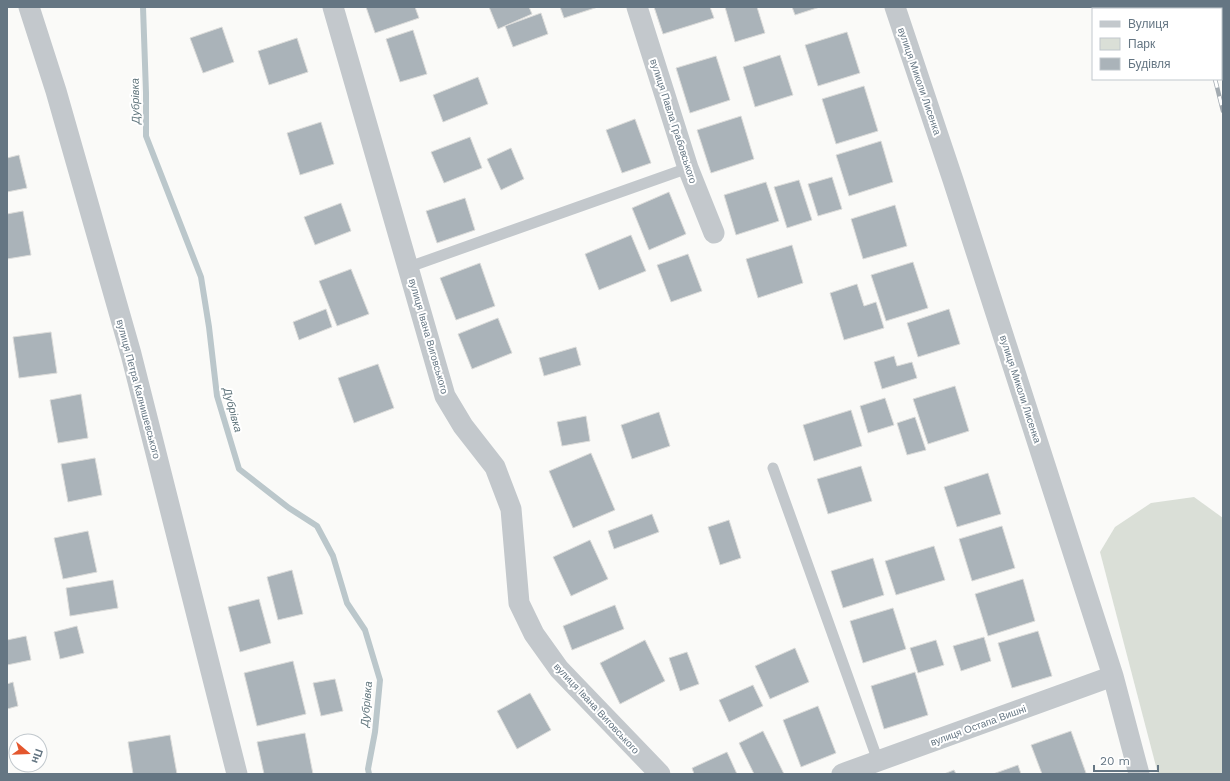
<svg xmlns="http://www.w3.org/2000/svg" width="1230" height="781" viewBox="0 0 1230 781" font-family="'Work Sans',sans-serif">
  <rect width="100%" height="100%" fill="#fafaf8"/>
  <!-- green -->
  <path fill="#dadfd7" d="M1194,497L1223,518V774H1158L1100,552L1115,527L1151,503Z"/>
  <g fill="none" stroke-linecap="round" stroke-linejoin="round">
    <!-- stream -->
    <path stroke="#bbc7cb" stroke-width="6" d="M143,7L146,93V136L201,277L209,327L217,396L239,469L289,508L317,526L333,556L347,603L365,630L380,680L375,732L368,769L369,774"/>
  </g>
  <!-- building -->
  <path fill="#aab3b9" stroke="#dcdcda" d="M366,7H415L419,18L375,33Z
    M489,7H529L532,14L498,29Z
    M560,7H598L564,18Z
    M654,7H710L714,18L663,34Z
    M725,7H757L765,33L735,42Z
    M792,7H820L795,15Z
    M541,13L548,34L513,47L505,26Z
    M222,27L234,62L203,73L190,38Z
    M413,30L427,74L400,82L386,39Z
    M847,32L860,73L818,86L805,45Z
    M297,38L308,72L269,85L258,51Z
    M780,55L793,95L755,107L743,67Z
    M716,56L730,100L690,113L676,68Z
    M478,77L488,104L443,122L433,95Z
    M864,86L878,131L836,144L822,99Z
    M741,116L754,159L711,173L697,130Z
    M635,119L651,163L622,173L606,130Z
    M321,122L334,164L300,175L287,133Z
    M470,137L482,168L444,183L431,152Z
    M881,141L893,182L849,196L836,155Z
    M511,148L524,179L501,190L487,159Z
    M19,155L27,188L7,192V158Z
    M832,177L842,209L818,216L808,184Z
    M799,180L812,220L787,228L774,187Z
    M766,182L779,221L736,235L724,195Z
    M669,192L686,234L649,250L632,208Z
    M465,198L475,230L437,243L426,211Z
    M341,203L351,231L315,245L304,217Z
    M895,205L907,246L863,259L851,219Z
    M23,211L31,255L7,259V214Z
    M631,235L646,271L599,290L585,254Z
    M792,245L803,283L758,298L746,259Z
    M688,254L702,291L671,302L657,265Z
    M913,262L928,308L886,321L871,275Z
    M480,263L495,306L456,320L440,278Z
    M351,269L369,314L337,326L319,281Z
    M857,284L864,306L876,302L884,328L844,340L830,293Z
    M326,309L332,327L299,340L293,322Z
    M949,309L960,344L918,357L907,323Z
    M498,318L512,353L472,369L458,334Z
    M51,332L57,373L19,378L13,337Z
    M576,347L581,365L544,376L539,358Z
    M894,356L897,366L912,362L917,378L882,389L874,362Z
    M378,364L394,408L354,423L338,378Z
    M955,386L969,431L928,444L913,399Z
    M81,394L88,438L58,443L50,400Z
    M885,398L894,425L868,433L860,406Z
    M851,410L862,446L814,461L803,425Z
    M659,412L670,446L632,459L621,425Z
    M586,416L590,441L562,446L557,422Z
    M915,417L926,450L907,455L897,423Z
    M591,453L615,510L573,528L549,471Z
    M95,458L102,495L68,502L61,464Z
    M861,466L872,501L828,514L817,479Z
    M988,473L1001,514L957,527L944,487Z
    M652,514L659,532L614,549L608,531Z
    M729,520L741,558L720,565L708,527Z
    M1002,526L1015,568L972,581L959,539Z
    M88,531L97,572L63,579L54,538Z
    M590,540L608,579L571,596L553,557Z
    M934,546L945,580L896,595L885,561Z
    M873,558L884,595L843,608L831,571Z
    M292,570L303,614L278,620L267,577Z
    M1023,579L1035,621L988,636L975,594Z
    M113,580L118,608L70,616L66,588Z
    M259,599L271,643L240,652L228,607Z
    M615,605L624,629L572,650L563,626Z
    M893,608L906,649L863,663L850,621Z
    M77,626L84,653L60,659L54,632Z
    M1038,631L1052,676L1012,688L998,643Z
    M26,636L31,660L7,665V640Z
    M984,637L991,661L961,671L953,646Z
    M645,640L665,681L620,704L600,663Z
    M936,640L944,665L918,673L910,648Z
    M795,648L809,682L770,699L755,666Z
    M687,652L699,684L680,691L669,658Z
    M293,661L306,714L257,726L244,673Z
    M915,672L928,715L884,729L871,686Z
    M335,679L343,711L321,716L313,683Z
    M13,682L18,706L7,709V684Z
    M753,685L763,706L729,722L719,700Z
    M530,693L551,730L517,749L497,711Z
    M818,706L836,753L801,767L783,720Z
    M763,731L784,774H754L739,743Z
    M1071,731L1086,773L1082,774H1042L1031,745Z
    M305,733L313,774H264L257,742Z
    M170,735L177,774H133L128,742Z
    M727,752L737,774H694L692,768Z
    M1018,765L1021,774H993Z
    M954,770L956,774H944Z"/>
  <g fill="none" stroke-linecap="round" stroke-linejoin="round">
    <!-- service -->
    <path stroke="#c3c8cc" stroke-width="11" d="M409,267L688,168
      M773,468L878,761"/>
    <!-- minor -->
    <path stroke="#c3c8cc" stroke-width="21" d="M29,7L56,91L131,354L237,774
      M333,7L445,396L463,426L495,467L511,509L519,603L534,634L559,669L660,774
      M637,7L688,168L714,233
      M895,7L953,180L1113,676L1139,774
      M842,774L1113,676"/>
    <!-- rail casing -->
    <g stroke="#a2aab0" stroke-width="4.5">
      <path id="rail" d="M1197,7V9
        M1215,79L1223,111"/>
    </g>
    <!-- rail -->
    <use href="#rail" stroke="#fff" stroke-width="3" stroke-dasharray="9" stroke-linecap="butt"/>
  </g>
  <g text-anchor="middle" stroke-width="4" stroke-linejoin="round" paint-order="stroke">
    <!-- street labels -->
    <g font-size="10" fill="#657683" stroke="#fff">
      <text transform="translate(920 81) rotate(71)" y="4">вулиця Миколи Лисенка</text>
      <text transform="translate(674 121) rotate(72)" y="4">вулиця Павла Грабовського</text>
      <text transform="translate(429 336) rotate(74)" y="4">вулиця Івана Виговського</text>
      <text transform="translate(139 389) rotate(75)" y="4">вулиця Петра Калнишевського</text>
      <text transform="translate(1021 389) rotate(72)" y="4">вулиця Миколи Лисенка</text>
      <text transform="translate(597 708) rotate(47)" y="4">вулиця Івана Виговського</text>
      <text transform="translate(978 725) rotate(-20)" y="4">вулиця Остапа Вишні</text>
    </g>
    <!-- water labels -->
    <g font-size="11" font-style="italic" fill="#60757c" stroke="#fff">
      <text transform="translate(135 101) rotate(-91)" y="4">Дубрівка</text>
      <text transform="translate(233 410) rotate(75)" y="4">Дубрівка</text>
      <text transform="translate(366 704) rotate(-85)" y="4">Дубрівка</text>
    </g>
  </g>
  <!-- border -->
  <rect width="1230" height="781" fill="none" stroke="#657683" stroke-width="16"/>
  <!-- legend -->
  <rect x="1092" y="8" width="130" height="72" fill="#ffffff" stroke="#c1c8cd"/>
  <rect x="1100" y="21" width="20" height="6" fill="#c3c8cc" stroke="#c1c8cd"/>
  <text x="1128" y="28" font-size="12" fill="#657683">Вулиця</text>
  <rect x="1100" y="38" width="20" height="12" fill="#dadfd7" stroke="#c1c8cd"/>
  <text x="1128" y="48" font-size="12" fill="#657683">Парк</text>
  <rect x="1100" y="58" width="20" height="12" fill="#aab3b9" stroke="#c1c8cd"/>
  <text x="1128" y="68" font-size="12" fill="#657683">Будівля</text>
  <!-- north arrow -->
  <g transform="translate(28 753) rotate(109)"><circle r="19" fill="#ffffff" stroke="#c1c8cd"/>
  <path d="M0-3L7 15L0 10L-7 15Z" fill="#e4572e"/>
  <text y="-6" font-size="11" font-weight="bold" text-anchor="middle" fill="#657683">Пн</text>
  </g>
  <!-- scale -->
  <path d="M1094 765v6h64v-6" fill="none" stroke="#657683" stroke-width="2"/>
  <text x="1100" y="765" font-size="12" fill="#657683" stroke="#ffffff" stroke-width="3" paint-order="stroke">20 m</text>
</svg>
